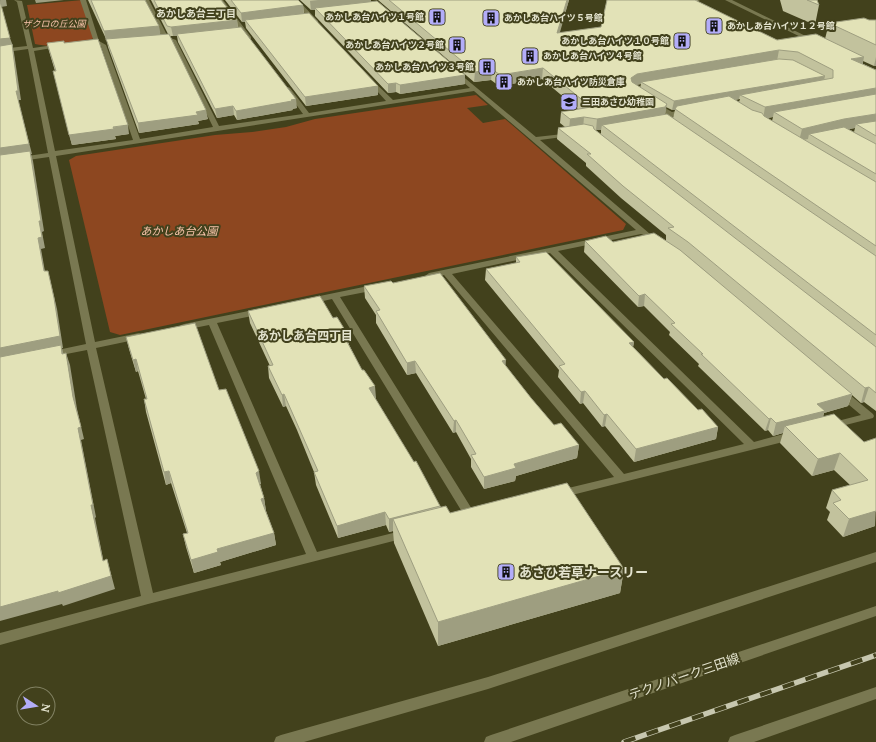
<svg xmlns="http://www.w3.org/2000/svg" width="876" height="742" viewBox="0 0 876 742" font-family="Lora,'Noto Sans JP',serif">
  <rect width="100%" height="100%" fill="#42411c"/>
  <!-- green -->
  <path fill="#8d4720" d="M83,0L96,37C80,45 52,48 35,44L27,5Z
    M476,95L488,105L467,108L483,123L505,119L626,224L623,230L120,335L110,332L69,160L76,156L215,135L252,132L286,127L315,119Z"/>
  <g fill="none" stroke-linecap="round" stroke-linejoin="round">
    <!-- street -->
    <path fill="#797851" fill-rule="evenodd" d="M14,0L22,1L33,48L61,44L64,46L34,51L55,151L133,140L101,46L94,42L80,0H86L99,41L106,45L140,139L213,127L171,41L163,38L143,0H149L168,37L176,40L219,126L303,114L285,89L288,87L290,88L309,113L386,101L367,80V78L369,77L393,100L470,88L452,72V70L454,69L536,137L572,133L573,134L570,136L540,140L650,234L646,236L641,234L558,251L754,442L795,431L800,435L795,439L560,498L556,497L554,494L556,491L614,477L444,275L429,279L425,276L429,273L636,230L474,91L56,156L95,342L139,333L144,336L139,339L96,348L153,593L306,554L209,325L184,330L181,329L179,327L181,325L184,324L263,308L268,311L263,314L217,323L317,552L405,530L409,531L411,534L409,537L405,538L148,604L0,645V633L141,596L87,350L51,357L46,354L48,352L86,344L49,157L0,164V160L48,153L28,49L0,53V49L27,46L17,2ZM550,253L744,444L624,474L452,274Z
      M217,0H223L251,37V39H247Z
      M292,0H298L318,21V23H314Z
      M655,102L672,112L687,109L690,111L674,115L669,123H665L664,122L667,115L653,105L652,104Z
      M378,284L382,287L381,289L340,297L475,514L477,517L475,520L471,521L467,520L332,299L310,304L305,301L310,298Z
      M840,389L844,390L873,414L874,416L873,418L830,429L826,428L825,426L826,424L861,415L836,394L835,392Z"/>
    <!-- secondary -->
    <path fill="#797851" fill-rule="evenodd" d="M725,0H732L818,42L813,43Z
      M876,552V562L488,689L304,742H274L276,737L281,735L488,677Z
      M876,606V616L511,742H484L486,737L491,735Z
      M876,687V699L754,742H728L730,737L735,735Z"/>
    <!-- rail casing -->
    <g stroke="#c7c7af" stroke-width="5.5">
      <path id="rail" d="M624,742L876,655"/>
    </g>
    <!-- rail -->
    <use href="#rail" stroke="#42411c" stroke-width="4" stroke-dasharray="12" stroke-linecap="butt"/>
  </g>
  <!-- wall -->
  <path fill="#c2c29d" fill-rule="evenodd" d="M88,0H145L160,35L168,34L151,0H221L237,20L238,28L297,108L292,109L293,110L237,120L234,115L217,118L178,42L177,36H169L208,119L198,121L199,124L139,133L108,47L107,41Z
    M225,0H298L303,5L304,13L378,95L306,106L246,28L245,22H242Z
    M300,0H371V2L465,75V84L400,94L396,92L388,93L315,16V10H311Z
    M378,0H569L559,33L601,27L607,0H700L696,1L777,40L825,39L829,23L876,20V66H874L863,61V64L876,70V411L864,402L861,403L852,395L848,406L824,413L823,417L864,442L875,526L843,537L827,520L830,512L826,508L832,490L850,485L834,470L812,476L780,443L783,433L773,436L768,430L765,431L698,366L699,364L669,335L670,332L644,306L638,307L584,252L585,241L613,242L666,241V235L621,198L586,166V163L557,139L558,128L565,127L560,123L561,112L578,109L542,79L499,86L491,80L474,82ZM641,84L640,88L635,85ZM740,99L739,102L735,100ZM666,107L672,110H675L673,118L665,114ZM773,117L772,121L767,118ZM855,128L854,132L848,129ZM595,130H601V134ZM683,253L686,255L724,287Z
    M780,0H817L819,5L815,25L783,11Z
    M47,43H64L129,134L115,136L116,139L72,145L53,71H55L49,51Z
    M516,257L634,342L633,347L664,379L698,410L718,427L716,439L634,462L605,426L602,427L583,403L580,404L558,377L559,370L485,280L486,269L516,263Z
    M393,283L505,365L531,398L554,425L579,445L577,458L516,476L515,481L484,489L471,467V459L456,432L453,433L416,373L407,375L376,323V315L365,298L364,286Z
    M248,311L333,318L348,335L349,345L376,398H375L440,506L450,513L624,569L620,593L438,646L394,543L393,531L389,532L386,525L338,538L316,485L314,472L297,430L286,406L283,407L269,378L268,366H270L250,323Z
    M126,337L219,390L261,484H260L264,498L266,511L274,533L276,545L220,562L221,565L194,573L186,547L183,534L187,533L171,483L166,485L146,412L144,399H146L138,371L136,372L129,349Z"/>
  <!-- shaded-wall -->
  <path fill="#9e9e80" d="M0,0H6L7,6L1,7Z
    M35,0H64L36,3Z
    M318,0H371V3L315,8V10H311L310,1Z
    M567,0H569L557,43V33Z
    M303,5L304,15L245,20V22H242L241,13Z
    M237,20L238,30L177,34V36H173L171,27Z
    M159,26L161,36L106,39V41L104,31Z
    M10,38L13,46H12L14,53L21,100H18L32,154H31L33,161L44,231L42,232L45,248L41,249L47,283L0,158V39Z
    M779,50L777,61L641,82V84L636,85L630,89L631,78L637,74Z
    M864,57L862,68L851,59Z
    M876,57V66H874Z
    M543,68L542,79L499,86L500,75Z
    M492,69L491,80L474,82L475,72Z
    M465,75V84L400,94V85Z
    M825,76L823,85L740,95L739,99L676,110L675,109V110H672L674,101Z
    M396,83V92L388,93V84Z
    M378,86V95L306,106L305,97Z
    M876,88V98L774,112L773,117L763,119L765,107Z
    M296,99L297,108L292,109L293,110L237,120L236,111Z
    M667,104L665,115L602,125L601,130H596L597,119Z
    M233,106L234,115L217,118L215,109Z
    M206,110L208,119L198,121L199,124L139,133L138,123Z
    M876,114V125L856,124L855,128L841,131L809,134L808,139L799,141L802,129L844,119Z
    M584,117L583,129L569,130L570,119Z
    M128,125L129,134L115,136L116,139L72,145L69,135Z
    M48,271L57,309L63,348H62L64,356L0,360V348Z
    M645,294L644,306L638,307L639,296Z
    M348,335L349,347L344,336Z
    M634,342L632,353L629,343Z
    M66,353L70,365L77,409L84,439L81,440L96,517L95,518L106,574L103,561L91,505L78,428Z
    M136,359L138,371L136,372L133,360Z
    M506,360L505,372L502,361Z
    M415,361L416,373L407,375V363Z
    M375,386L376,398L369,400V388Z
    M869,387L864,402L861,403L865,388Z
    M585,391L583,403L580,404L581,392Z
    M284,394L286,406L283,407L282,395Z
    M852,394L848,406L824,413L821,424L785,426L783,433L773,436L776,423L817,404Z
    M607,414L605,426L602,427L604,415Z
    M771,418L768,430L765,431L769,419Z
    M456,420V432L453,433L454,421Z
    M718,427L716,439L634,462L636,449Z
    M579,445L577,458L516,476L515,481L484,489V477L514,464Z
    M840,453L834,470L812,476L818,459Z
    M169,471L171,483L166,485L164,472Z
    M259,471L261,484L258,485L256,473Z
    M264,498L266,511L261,499Z
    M876,505L875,526L843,537L849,519Z
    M440,506L393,519V531L389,532V519Z
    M385,512L386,525L338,538L337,526Z
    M274,533L276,545L220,562L221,565L194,573L191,560L217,549Z
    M107,559L115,589L63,606L62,604L0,621V607Z
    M624,569L620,593L438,646V622Z"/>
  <!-- building -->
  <path fill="#e2e2b7" stroke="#9e9e80" d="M91,0H145L159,26L104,31Z
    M154,0H221L237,20L171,27L167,26Z
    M231,0H298L303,5L241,13Z
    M389,0H567L557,33L601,27L607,0H695L777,40L816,34L864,57L851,59L876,70V88L765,107L740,95L833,78V70L798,52L779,50L637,74L631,78L632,82L667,104L665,107L597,119L584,117L570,119L561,112L591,107L543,68L500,75L492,69L475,72Z
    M807,0H817L819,5Z
    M0,1L10,38L0,39Z
    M377,1L465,75L400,85L396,83L388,84L315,8Z
    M309,13L378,86L305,97L245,20Z
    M864,18L869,20H876V45L829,23Z
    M241,27L296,99L291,100L292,101L236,111L233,106L215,109L177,34Z
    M169,34L206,110L196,112L198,115L138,123L106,39Z
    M98,39L128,125L113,127L114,129L69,135L53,71H56L47,43L64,41V43Z
    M12,44L18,91H16L29,144L0,148V46Z
    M779,59L793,60L825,76L674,101L641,82Z
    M876,94V114L844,119L802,129L774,112Z
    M729,96L752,110L762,113L764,116L876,182V246L675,109L677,106Z
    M667,114L876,256V335L602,125Z
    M876,121V136L856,124Z
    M584,124L593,126L594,129L876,347V393L869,387L865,388L688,242L668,228L674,227L623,186L587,154H591L558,128Z
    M844,127L876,144V174L809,134Z
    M30,151L41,221H39L42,237L38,238L44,271H48L54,298L60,336L0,348V155Z
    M654,233L680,250L852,394L817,404L825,411L776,423L771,418L769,419L701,354H703L671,324L675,323L645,294L639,296L585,241L606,236L613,242Z
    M546,252L634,342L629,343L664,379L667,378L698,410L702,409L718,427L636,449L607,414L604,415L585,391L581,392L559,366L565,364L486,269L520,262L516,257Z
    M440,273L506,360L502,361L531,398L554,425L561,423L579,445L514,464L516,468L484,477L471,455L476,454L456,420L454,421L415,361L407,363L376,311L380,310L364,286L391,281L393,283Z
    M320,296L333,318L337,317L348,335L344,336L362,370H364L375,386L369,388L414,462L416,461L440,506L389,519L385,512L337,526L314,472L318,471L284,394L282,395L268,366L273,365L248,311Z
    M195,323L219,390L226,389L259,471L256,473L264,498L261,499L274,533L217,549L218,552L191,560L183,534L188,533L169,471L164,472L144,399H147L136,359L133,360L126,337Z
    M61,345L62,354L66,353L73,397L81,427L78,428L93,505H91L103,561L107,559L111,576L58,593V591L0,607V357Z
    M834,414L864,442L876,438V511L849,519L833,503L841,500L832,490L868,480L840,453L818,459L785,426Z
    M567,483L624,569L438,622L393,519L446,506L450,513Z"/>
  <!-- icons -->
  <defs>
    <g id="building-square" transform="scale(0.9)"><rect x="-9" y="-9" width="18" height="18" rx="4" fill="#b3adf9" stroke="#42411c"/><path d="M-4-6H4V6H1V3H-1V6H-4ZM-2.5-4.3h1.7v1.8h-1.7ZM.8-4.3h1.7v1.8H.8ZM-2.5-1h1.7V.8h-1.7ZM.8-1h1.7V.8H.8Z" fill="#111"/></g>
    <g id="school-square" transform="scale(0.9)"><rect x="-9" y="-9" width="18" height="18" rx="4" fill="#b3adf9" stroke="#42411c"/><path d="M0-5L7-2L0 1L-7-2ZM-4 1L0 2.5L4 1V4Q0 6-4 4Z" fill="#111"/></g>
  </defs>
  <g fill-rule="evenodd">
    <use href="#building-square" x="437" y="17"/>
    <use href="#building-square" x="491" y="18"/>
    <use href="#building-square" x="714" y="26"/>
    <use href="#building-square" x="682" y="41"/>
    <use href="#building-square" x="457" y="45"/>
    <use href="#building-square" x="530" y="56"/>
    <use href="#building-square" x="487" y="67"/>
    <use href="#building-square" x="504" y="82"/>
    <use href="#school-square" x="569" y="102"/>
    <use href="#building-square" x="506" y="572"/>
  </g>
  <g text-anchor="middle" stroke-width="4" stroke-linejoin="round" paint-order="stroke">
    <!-- far-poi labels -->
    <g font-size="9" font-weight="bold" fill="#e3e3ce" stroke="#42411c" text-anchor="start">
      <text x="424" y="20" text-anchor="end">あかしあ台ハイツ１号館</text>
      <text x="504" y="21">あかしあ台ハイツ５号館</text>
      <text x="727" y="29">あかしあ台ハイツ１２号館</text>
      <text x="669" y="44" text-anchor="end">あかしあ台ハイツ１０号館</text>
      <text x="444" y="48" text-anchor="end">あかしあ台ハイツ２号館</text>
      <text x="543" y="59">あかしあ台ハイツ４号館</text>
      <text x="474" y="70" text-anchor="end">あかしあ台ハイツ３号館</text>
      <text x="517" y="85">あかしあ台ハイツ防災倉庫</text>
      <text x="582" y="105">三田あさひ幼稚園</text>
    </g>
    <!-- far-park labels -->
    <g font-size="9" font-style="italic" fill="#f8c4ab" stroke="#42411c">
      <text x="54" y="27">ザクロの丘公園</text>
    </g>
    <!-- far-neighbourhood labels -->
    <g font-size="10" font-weight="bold" fill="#e3e3ce" stroke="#42411c">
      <text x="196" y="17">あかしあ台三丁目</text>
    </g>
    <!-- park labels -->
    <g font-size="11" font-style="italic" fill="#f8c4ab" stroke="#42411c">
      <text x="179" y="235">あかしあ台公園</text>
    </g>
    <!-- neighbourhood labels -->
    <g font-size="12" font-weight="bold" fill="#e3e3ce" stroke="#42411c">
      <text x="305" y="340">あかしあ台四丁目</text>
    </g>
    <!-- near-poi labels -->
    <g font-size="13" font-weight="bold" fill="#e3e3ce" stroke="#42411c" text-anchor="start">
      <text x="519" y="577">あさひ若草ナースリー</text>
    </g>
    <!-- near-street labels -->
    <g font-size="13" fill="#e3e3ce" stroke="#42411c">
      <text transform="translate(684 676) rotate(-19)" y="5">テクノパーク三田線</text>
    </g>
  </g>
  <!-- north arrow -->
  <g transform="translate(36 706) rotate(102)"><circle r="19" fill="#42411c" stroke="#828263"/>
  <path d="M0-3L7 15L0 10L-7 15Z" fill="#b3adf9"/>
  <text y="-6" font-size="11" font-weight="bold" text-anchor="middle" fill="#e3e3ce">N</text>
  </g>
</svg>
